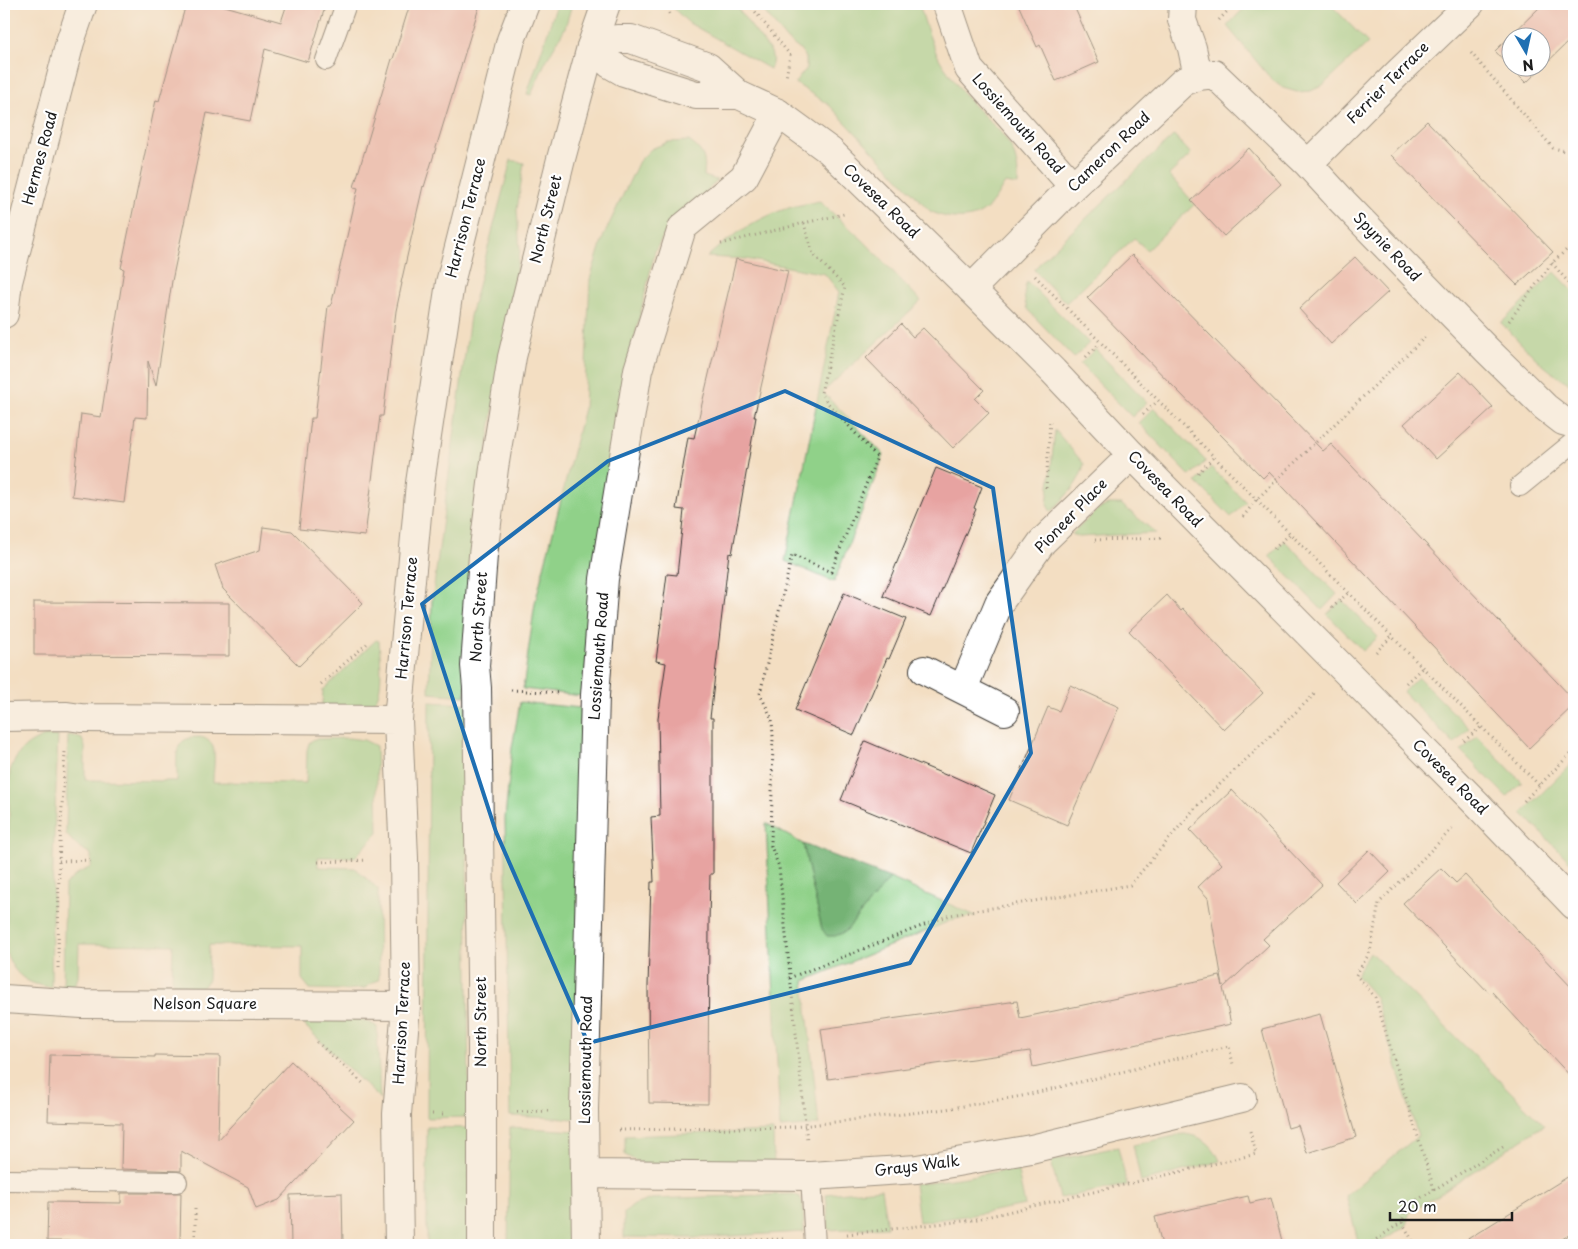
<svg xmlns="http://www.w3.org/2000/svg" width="1578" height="1249" viewBox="0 0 1578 1249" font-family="'Playpen Sans',sans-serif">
  <rect width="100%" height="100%" fill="#fff"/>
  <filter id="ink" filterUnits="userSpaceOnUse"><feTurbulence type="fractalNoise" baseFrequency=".02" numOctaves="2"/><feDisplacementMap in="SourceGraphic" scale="10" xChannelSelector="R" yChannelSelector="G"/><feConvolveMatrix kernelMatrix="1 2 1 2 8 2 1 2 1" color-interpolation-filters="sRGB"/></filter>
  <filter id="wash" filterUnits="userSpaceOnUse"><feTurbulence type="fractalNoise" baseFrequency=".0096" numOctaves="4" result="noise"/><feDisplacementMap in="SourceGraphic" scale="20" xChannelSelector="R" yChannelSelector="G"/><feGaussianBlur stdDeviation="1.12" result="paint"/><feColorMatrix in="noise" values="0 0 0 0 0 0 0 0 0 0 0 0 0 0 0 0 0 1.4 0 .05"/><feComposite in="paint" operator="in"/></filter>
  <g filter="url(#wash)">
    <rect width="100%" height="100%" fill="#f3dec2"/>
    <!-- green -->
    <path fill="#90d189" stroke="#567652" d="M557,4H572L565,28L545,63L531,95L527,94Z
      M671,4H734L771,52C773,59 773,63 770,69L689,23L677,12Z
      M758,4H919C925,23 932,48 943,65C951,76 959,89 968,99C995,130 1020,139 1018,185L1005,183C1001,189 997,197 992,203C977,223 950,221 930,211L829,105L795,83L806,69V58L799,49L787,40Z
      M1248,4H1330L1368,43L1323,85L1311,91L1297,92L1283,88L1272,80L1227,26Z
      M1174,135L1191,154L1169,175L1195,204L1147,250L1134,238L1066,303L1034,270L1044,258Z
      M689,141C704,152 706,158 704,176L717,180L705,194L684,208L670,224L655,251L628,367L582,696L523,689L535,603L584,408L590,279L604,235L639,161L651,149L668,142Z
      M511,160L524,163L517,210L520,251L506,324L480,498L465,696L429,693L432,601L470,316Z
      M819,201L863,240L921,301L823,392L884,455L834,582L785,561L839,292L825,274L746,259L707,257C729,237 756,219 785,209C796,205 808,204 819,201Z
      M1555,272L1574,292V385C1546,374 1523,344 1501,323Z
      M1027,281L1089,343L1074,358L1027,309C1024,299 1023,292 1027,281Z
      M1095,349L1147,402L1132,417L1080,364Z
      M1154,408L1206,461L1190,476L1139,423Z
      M1055,430L1084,464C1080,484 1065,497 1051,512L1047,505Z
      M1211,467L1246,502L1231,517L1196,482Z
      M1110,504H1121L1156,533L1079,537L1072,534L1098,509Z
      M1285,541L1337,594L1322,610L1269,556Z
      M1342,600L1378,637L1363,651L1327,614Z
      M376,640L379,641C380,656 386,700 369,706C355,711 337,707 322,705L323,690Z
      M1418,677L1469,728L1454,744L1403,692Z
      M429,702L466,704L469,1117L427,1118Z
      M520,702L581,708L578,896V1119L510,1116L505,818L512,748Z
      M68,735L74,736L82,739L85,747V780L177,781C178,762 170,737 198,737C204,737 210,740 213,747C216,757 213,772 213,782L306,783L307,750L309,743L314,739L349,738L364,740L376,746L378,833L355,857H318V867L355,868L378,889L379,979L365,988L347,990L310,989L302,979V946L209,945L208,979L205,985L200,989L180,988L175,984L172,978L173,945L79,944L78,977L76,983L69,987H63L65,885L77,874L91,867V854L77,846L66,834Z
      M45,736H58L53,861L51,987C27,985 14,975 6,952L10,771C18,751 25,744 45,736Z
      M1477,736L1522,782L1507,797L1461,751Z
      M1574,761V866L1522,813Z
      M766,823L803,844L822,929L845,932L890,878L976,916L955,919L804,981L819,1125L780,1128Z
      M1370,952L1544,1125L1437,1196L1410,1211L1406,1225L1403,1228L1376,1245H1359L1346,1195L1418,1136L1375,997L1356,975Z
      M305,1017C328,1018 357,1013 377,1027L380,1099L305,1026Z
      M427,1127L469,1128V1245H427Z
      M510,1127L578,1131L577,1245H508Z
      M773,1131L774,1167H648L625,1155V1136Z
      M1184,1134C1202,1136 1213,1144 1220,1161L1141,1182L1133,1145Z
      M1118,1147L1127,1185L1060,1198L1051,1161Z
      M1017,1168L1025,1205L972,1215L919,1222L914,1184L966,1177Z
      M881,1189L887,1227L829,1230L826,1194Z
      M793,1194L800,1197L803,1204L804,1232L693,1238L624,1237V1213L634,1205L651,1199Z"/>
    <!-- forest -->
    <path fill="#74b375" stroke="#486848" d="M803,844L890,878L845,932L835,936H827L822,929Z"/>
    <g id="blocks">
      <!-- building -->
      <path fill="#e7a3a1" d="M186,4H218L281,22L287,4H326L308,62L265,49L250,121L207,113L172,281L156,386L148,361L147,418L135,417L124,503L72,496L81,414L101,417L124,269L121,268L156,100L159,101Z
        M410,4H480L424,187L423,186L401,283H402L396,311L383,416H380L365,536L299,529L311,418H315L328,306H331L358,188L354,187L392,59H393Z
        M1018,4H1073L1099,62L1056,81L1040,45L1037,47Z
        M1543,4H1574V36L1526,83L1511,68H1540V38H1510V67L1495,51Z
        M1427,121L1553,252L1517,285L1391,155Z
        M1249,148L1281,184L1224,236L1191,201Z
        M1132,255L1323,451L1331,444L1574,700V705L1529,748L1269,472L1263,478L1087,298Z
        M1355,257L1388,292L1331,344L1299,309Z
        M736,259L788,271L754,417H756L732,554L729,553L710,718H713V874H710L709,923L708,1104L649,1103L648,986L651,882H654L651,817L660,816L658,718L666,663L656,661L667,574L677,575L684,510L676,509L688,437L694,438Z
        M901,324L913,337L923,328L984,390L975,399L989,413L953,448L866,358Z
        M1460,372L1493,407L1436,459L1404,424Z
        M936,468L982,487L974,508L976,509L931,616L883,596Z
        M263,527L292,531L363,603L299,666L223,589L215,565L260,550Z
        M844,593L906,619L889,659L887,658L854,735L795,710Z
        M1167,595L1181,611L1183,609L1263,693L1224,730L1129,631Z
        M34,602L229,603V656L34,655Z
        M1070,685L1119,707L1067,825L1009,800L1048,707L1059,711Z
        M865,741L948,776V774L995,795L971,853L841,800Z
        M1232,790L1322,885L1263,939L1269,945L1223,988L1231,1024L1033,1067L1030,1051L828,1079L821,1029L1017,1001L1020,1018L1132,995L1220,976L1223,986L1208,898L1198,887L1222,864L1190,830Z
        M1369,850L1390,872L1357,904L1336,882Z
        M1441,868L1456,883L1465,875L1574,990V1080L1492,992L1490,994L1403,903Z
        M1320,1014L1356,1137L1307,1153L1298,1125L1288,1128L1262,1029Z
        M50,1055L155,1057V1055L220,1056L218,1140L291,1061L354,1120L279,1200L256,1209L248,1187L181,1151V1171L121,1169L122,1123L48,1121Z
        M1574,1173V1232L1552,1245H1458Z
        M121,1193H181L180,1242L47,1241L48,1202L121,1203Z
        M342,1193L343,1245H291L290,1195Z
        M1248,1196L1250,1203L1271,1198L1283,1245H1162L1155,1217Z"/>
    </g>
  </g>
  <g filter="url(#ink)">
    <use href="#blocks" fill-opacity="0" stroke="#3c3935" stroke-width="1"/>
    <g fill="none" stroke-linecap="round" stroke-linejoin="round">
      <!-- service casing -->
      <g stroke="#3c3935" stroke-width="22">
        <path id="service" d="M326,60L346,4
          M1520,486L1574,442
          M811,1176L815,1245
          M4,1180L177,1182"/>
      </g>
      <!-- minor casing -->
      <g stroke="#3c3935" stroke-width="30">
        <path id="minor" d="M947,4L969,69L1073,186
          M1198,76L1214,74L1308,164L1343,202L1487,350L1545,407L1563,421L1574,424
          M1308,164L1398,73L1470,4
          M971,289L1073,186L1183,82L1198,76L1192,48L1182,20L1183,4
          M4,314L8,282L70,42L83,4
          M924,670L1005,711
          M963,689L999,603L1042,542L1132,455
          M4,717L67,716L81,718L398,720
          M4,999L82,1004L406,1006
          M585,1174L811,1176L917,1169L1031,1149L1242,1098
          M399,1245L397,1114L406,1006L404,858L398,720L420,483L450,283L511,40L525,4
          M586,1245L584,1110L595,695L604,579L638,370L682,228L744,177L778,113"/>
      </g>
      <!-- tertiary casing -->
      <g stroke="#3c3935" stroke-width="30">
        <path id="tertiary" d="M591,47L617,39H631L708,67L739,95L778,113L830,151L971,289L1053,371L1132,455L1477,804L1574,905
          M591,47L610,64L624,72L696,95H739"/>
      </g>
      <!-- primary casing -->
      <g stroke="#3c3935" stroke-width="30">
        <path id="primary" d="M482,1245V1049L477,688L475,666L483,555L494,468L512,357L561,159L591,47L606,4"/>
      </g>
      <!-- path -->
      <path stroke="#3c3935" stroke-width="3" stroke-dasharray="1 4" stroke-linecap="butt" d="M664,4L670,15
        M749,4L790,55L786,78
        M1219,20L1234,4
        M1471,53L1553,148L1574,153
        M804,223L813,254L845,287L821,393L827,402L877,457L831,572L792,555L760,694L772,719L773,737L771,846L779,867L807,1141
        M721,244L804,223L844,214
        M1552,263L1574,289
        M1035,276L1539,785
        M1509,321L1552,263L1574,243
        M1086,357L1100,343
        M1143,414L1158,401
        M1198,473L1214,457
        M1046,488L1050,419
        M1243,517L1256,500L1425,337
        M1095,540L1164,538
        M1274,549L1290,534
        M1332,608L1348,593
        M1376,652L1391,637
        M1406,683L1422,668
        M321,684L369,642
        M511,690L560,693
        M1464,741L1481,727
        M1524,801L1574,750
        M59,861L91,860
        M318,862L368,860
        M58,968L59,861L65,752
        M789,978L950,915L1130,885L1196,807L1317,692
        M317,1042L365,1085
        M517,1112L548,1111
        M432,1114H446
        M619,1130L793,1127L946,1109L1022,1096L1229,1046L1233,1064
        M1434,1189L1375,997L1356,975L1370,952L1379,903L1453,828
        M847,1234L973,1220L1256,1154L1250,1131
        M622,1244L783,1239
        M195,1245V1208
        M1368,1245L1402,1222
        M1415,1245L1402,1222L1406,1207L1503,1147"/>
      <!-- service -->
      <use href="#service" stroke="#fff" stroke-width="20"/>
      <!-- minor -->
      <use href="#minor" stroke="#fff" stroke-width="28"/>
      <!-- tertiary -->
      <use href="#tertiary" stroke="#fff" stroke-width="28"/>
      <!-- primary -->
      <use href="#primary" stroke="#fff" stroke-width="28"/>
    </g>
  </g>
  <!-- marked area -->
  <path d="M0 0H1578V1249H0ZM785,391L993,488L1031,753L910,963L588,1043L496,832L422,604L608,461Z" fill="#f3dec2" fill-opacity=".55" fill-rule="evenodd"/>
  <path fill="none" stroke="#1f6fb2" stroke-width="4" stroke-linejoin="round" d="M785,391L993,488L1031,753L910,963L588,1043L496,832L422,604L608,461Z"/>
  <g text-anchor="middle" stroke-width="4.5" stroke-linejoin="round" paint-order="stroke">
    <!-- street labels -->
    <g font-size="15" fill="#1c1c1c" stroke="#fff">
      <text transform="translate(1388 83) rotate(-45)" y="5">Ferrier Terrace</text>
      <text transform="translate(1018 124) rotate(48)" y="5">Lossiemouth Road</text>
      <text transform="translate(1109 152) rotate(-44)" y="5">Cameron Road</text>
      <text transform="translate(40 158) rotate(-75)" y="5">Hermes Road</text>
      <text transform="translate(881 201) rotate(44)" y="5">Covesea Road</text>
      <text transform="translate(466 218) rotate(-76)" y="5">Harrison Terrace</text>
      <text transform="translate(546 219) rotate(-76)" y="5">North Street</text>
      <text transform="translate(1387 247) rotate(46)" y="5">Spynie Road</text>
      <text transform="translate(1165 489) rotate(46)" y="5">Covesea Road</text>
      <text transform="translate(1071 516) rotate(-46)" y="5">Pioneer Place</text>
      <text transform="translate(479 617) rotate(-86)" y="5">North Street</text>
      <text transform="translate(407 618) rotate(-85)" y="5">Harrison Terrace</text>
      <text transform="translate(599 656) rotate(-86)" y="5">Lossiemouth Road</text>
      <text transform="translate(1450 777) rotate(45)" y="5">Covesea Road</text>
      <text x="205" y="1009">Nelson Square</text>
      <text transform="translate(481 1022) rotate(-90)" y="5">North Street</text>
      <text transform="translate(402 1023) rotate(-87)" y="5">Harrison Terrace</text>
      <text transform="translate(586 1060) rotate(-89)" y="5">Lossiemouth Road</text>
      <text transform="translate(917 1166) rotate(-7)" y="5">Grays Walk</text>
    </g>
  </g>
  <!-- margin -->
  <rect width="1578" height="1249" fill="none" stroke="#fff" stroke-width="20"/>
  <!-- north arrow -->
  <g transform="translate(1526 52) rotate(171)"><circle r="24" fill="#ffffff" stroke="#a4a4a4"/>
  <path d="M0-4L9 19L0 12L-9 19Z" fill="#1f6fb2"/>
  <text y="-8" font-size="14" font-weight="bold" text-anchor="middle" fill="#1c1c1c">N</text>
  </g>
  <!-- scale -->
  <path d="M1390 1212v8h122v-8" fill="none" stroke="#1c1c1c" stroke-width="2.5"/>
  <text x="1398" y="1212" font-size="15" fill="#1c1c1c" stroke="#ffffff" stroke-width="4" paint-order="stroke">20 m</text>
</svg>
